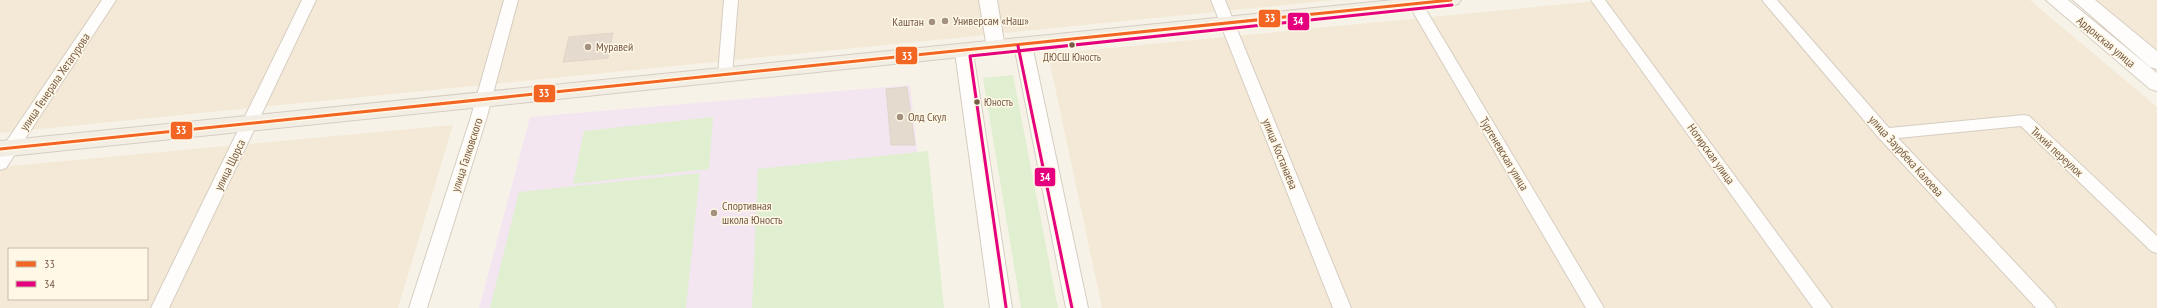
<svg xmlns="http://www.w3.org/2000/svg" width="2157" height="308" viewBox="0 0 2157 308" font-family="'PT Sans Narrow',sans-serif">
  <rect width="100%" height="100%" fill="#f7f2e7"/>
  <!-- residential -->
  <path fill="#f3e9d6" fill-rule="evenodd" d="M0,0H1336L0,133Z
    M1608,0H2030L2157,107V308H1102L1048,54Z
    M2095,0H2157V50Z
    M453,125L398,308H0V167ZM9,249H147V299H9Z"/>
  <!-- education -->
  <path fill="#f4e6f1" d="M910,85L934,308H479L530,117Z"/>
  <!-- green -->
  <path fill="#dfefd0" d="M1013,75L1058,308H1021L983,78Z
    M713,117L709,169L573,184L584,131Z
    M928,151L944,308H752L758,169Z
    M700,173L686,308H490L519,192Z"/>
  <!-- building -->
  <path fill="#e4dace" stroke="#e0d5c9" d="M613,33L608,58L563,62L569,37Z
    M907,87L915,145H891L886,89Z"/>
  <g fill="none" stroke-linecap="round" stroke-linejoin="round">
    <!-- minor casing -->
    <g stroke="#d6cdc2" stroke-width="2">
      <path id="minor" d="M102,0H116L6,168L0,170V151Z
        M302,0H316L169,308H151Z
        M504,0H518L486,120L427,308H409L470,120Z
        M724,0H738L732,75L730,78H720L718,75Z
        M1211,0H1225L1351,308H1333Z
        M1406,0H1420L1604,308H1586Z
        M1591,0H1605L1832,308H1813Z
        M1762,0H1777L1889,128L2024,115L2029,116L2157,236V253L2151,251L2021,126L1898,138L2053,303L2056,308H2036L1879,138Z"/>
    </g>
    <!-- tertiary casing -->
    <g stroke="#d6cdc2" stroke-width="2">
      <path id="tertiary" d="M979,0H997L1005,48L1002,52L996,54L990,52L987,48Z
        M1023,39L1029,41L1032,45L1088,308H1066L1014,45L1017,41Z
        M964,46L970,48L973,52L1012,308H990L955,52L958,48Z"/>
    </g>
    <!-- secondary casing -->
    <g stroke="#d8cec3" stroke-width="2">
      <path id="secondary" d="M2046,0H2068L2157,73V91L2150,89Z
        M2073,0H2095L2157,51V69L2150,67Z"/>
    </g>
    <!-- primary casing -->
    <g stroke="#d6cdc3" stroke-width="2">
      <path id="primary" d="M1393,0H1461L1458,4L1451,6L0,157V141Z"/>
    </g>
    <!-- minor -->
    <use href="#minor" fill="#fefdfb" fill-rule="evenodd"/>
    <!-- tertiary -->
    <use href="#tertiary" fill="#fefdfb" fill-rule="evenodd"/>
    <!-- secondary -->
    <use href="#secondary" fill="#fefdfb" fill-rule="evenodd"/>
    <!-- primary -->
    <use href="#primary" fill="#f2eee4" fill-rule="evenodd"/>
    <!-- bus-1 casing -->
    <g stroke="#fff8e7" stroke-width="6">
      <path id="bus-1" d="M0,149L1451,0"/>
    </g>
    <!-- bus-2 casing -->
    <g stroke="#fff8e7" stroke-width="6">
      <path id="bus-2" d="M1018,46L1072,308
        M1006,307L970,56L1452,5"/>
    </g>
    <!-- bus-1 -->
    <use href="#bus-1" stroke="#f26522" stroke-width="3"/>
    <!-- bus-2 -->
    <use href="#bus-2" stroke="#e5007d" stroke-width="3"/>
  </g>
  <!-- markers -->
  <g fill="#a3907e" stroke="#fff8e7" stroke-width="1.5">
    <circle cx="945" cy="21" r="4"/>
    <circle cx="932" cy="22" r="4"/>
    <circle cx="588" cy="47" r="4"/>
    <circle cx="900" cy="117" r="4"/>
    <circle cx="714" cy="213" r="4"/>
  </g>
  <g fill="#765b46" stroke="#fff8e7" stroke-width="1.5">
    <circle cx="1072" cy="45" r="3.5"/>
    <circle cx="977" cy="102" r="3.5"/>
  </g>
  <g text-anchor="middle" stroke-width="3" stroke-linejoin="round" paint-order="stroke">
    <!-- bus labels -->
    <g font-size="11" fill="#765b46" stroke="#fff8e7">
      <text x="1072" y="61">ДЮСШ Юность</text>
      <text x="984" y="106" text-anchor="start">Юность</text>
    </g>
    <!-- poi labels -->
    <g font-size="12" fill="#765b46" stroke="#fff8e7" text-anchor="start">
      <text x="953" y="25">Универсам «Наш»</text>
      <text x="924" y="26" text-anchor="end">Каштан</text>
      <text x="596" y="51">Муравей</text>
      <text x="908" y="121">Олд Скул</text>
      <text x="722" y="210">Спортивная<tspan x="722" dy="14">школа Юность</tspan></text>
    </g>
    <!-- street labels -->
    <g font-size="12" fill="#765b46" stroke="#fff8e7">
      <text transform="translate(2106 42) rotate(40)" y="4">Ардонская улица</text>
      <text transform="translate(55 82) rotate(-56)" y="4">улица Генерала Хетагурова</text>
      <text transform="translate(2057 152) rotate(43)" y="4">Тихий переулок</text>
      <text transform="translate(1280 154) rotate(68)" y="4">улица Костанаева</text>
      <text transform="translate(1504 154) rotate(59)" y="4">Тургеневская улица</text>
      <text transform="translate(1711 154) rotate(54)" y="4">Ногирская улица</text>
      <text transform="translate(467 155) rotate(-72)" y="4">улица Галковского</text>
      <text transform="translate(1906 156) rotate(48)" y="4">улица Заурбека Калоева</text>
      <text transform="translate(230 165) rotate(-64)" y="4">улица Щорса</text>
    </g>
  </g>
  <g stroke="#fff8e7" stroke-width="1.5">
    <rect x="1258" y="9" width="23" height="19" rx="4" fill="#f26522"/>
    <rect x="1287" y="12" width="23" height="19" rx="4" fill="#e5007d"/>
    <rect x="895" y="46" width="23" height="19" rx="4" fill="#f26522"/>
    <rect x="533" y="84" width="23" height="19" rx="4" fill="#f26522"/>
    <rect x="170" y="121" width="23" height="19" rx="4" fill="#f26522"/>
    <rect x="1034" y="167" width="22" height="20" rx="4" fill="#e5007d"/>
  </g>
  <g font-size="11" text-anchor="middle" font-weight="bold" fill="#fff">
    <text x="1270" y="22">33</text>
    <text x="1298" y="25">34</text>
    <text x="907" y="60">33</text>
    <text x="544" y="97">33</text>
    <text x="181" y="134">33</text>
    <text x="1045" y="181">34</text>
  </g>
  <!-- legend -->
  <rect x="8" y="248" width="140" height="52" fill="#fff8e7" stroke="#c8b9a7"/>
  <rect x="16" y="261" width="20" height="6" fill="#f26522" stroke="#c8b9a7"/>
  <text x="44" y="268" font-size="12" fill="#765b46">33</text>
  <rect x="16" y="281" width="20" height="6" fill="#e5007d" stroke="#c8b9a7"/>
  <text x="44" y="288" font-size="12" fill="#765b46">34</text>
</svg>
